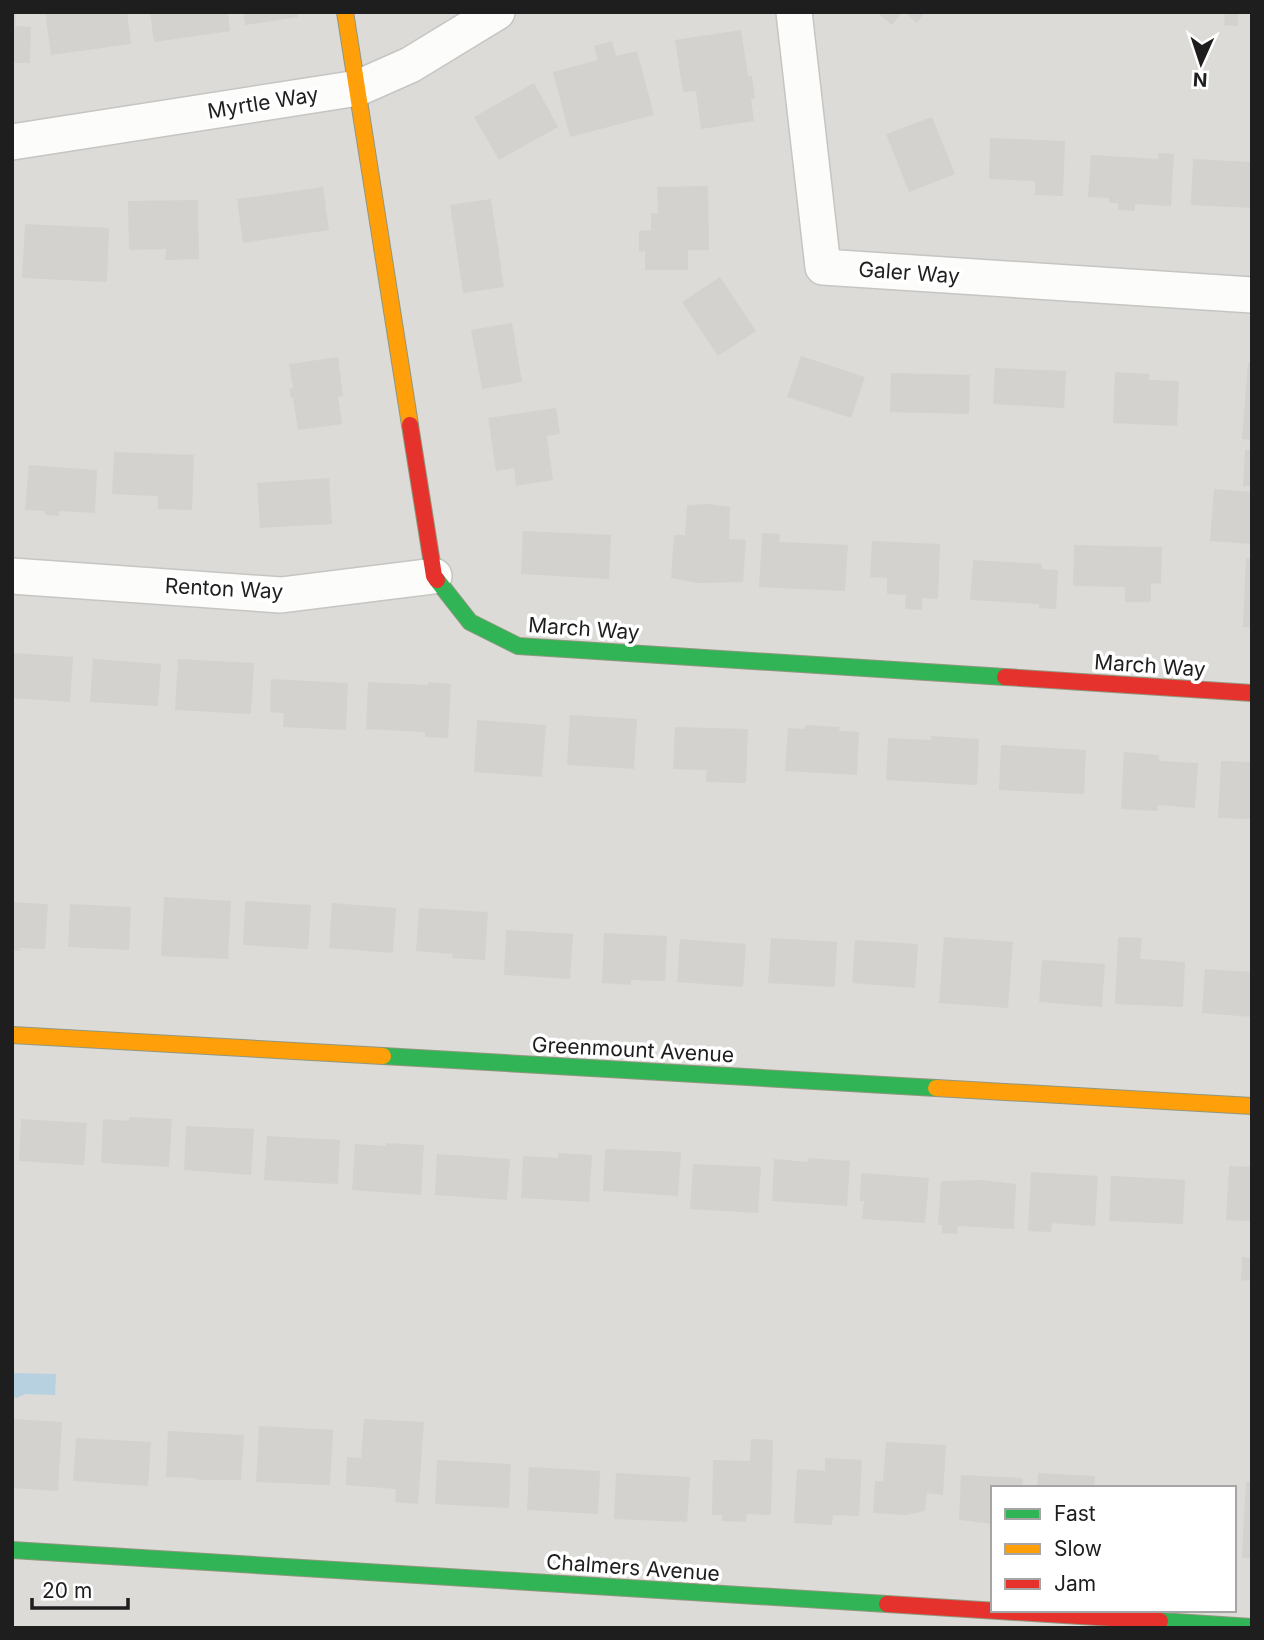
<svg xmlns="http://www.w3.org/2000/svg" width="1264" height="1640" viewBox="0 0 1264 1640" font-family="Inter,sans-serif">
  <rect width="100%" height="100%" fill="#edece7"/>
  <!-- residential -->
  <path fill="#dcdbd8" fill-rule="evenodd" d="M12,12H1252V1628H12ZM993,1488H1234V1610H993Z"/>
  <!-- water -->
  <path fill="#b8d1e1" d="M12,1373L56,1374L55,1395L26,1394L16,1398L12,1397Z"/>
  <!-- building -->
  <path fill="#d3d2ce" d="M12,12L16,13L15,26L31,27L30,63H12Z
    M45,12H127L131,44L51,55Z
    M150,12H228L230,31L154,42Z
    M243,12H298V17L245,25Z
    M876,12H902L892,25Z
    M904,12H925L917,23Z
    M1225,12H1239L1238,26L1224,25Z
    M741,30L748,76H752L755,98L751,99L754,121L701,129L696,91L683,92L675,40Z
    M612,41L616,56L637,51L654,115L570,137L553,72L598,60L594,46Z
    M534,83L558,127L499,160L474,117Z
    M932,117L955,174L909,192L886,134Z
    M990,138L1065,141L1063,196L1035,195V181L989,179Z
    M1158,153L1174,154L1171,206L1135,204V211L1118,210V203H1109V198L1088,197L1091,155L1158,159Z
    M1193,159L1252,162V208L1191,205Z
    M708,186L709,250H688V270H645V251L639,252V231L651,230V213H658L657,187Z
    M323,187L329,230L243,243L237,199Z
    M491,199L504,287L463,293L450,205Z
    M198,200L199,259L165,260L166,249L129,250L128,201Z
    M25,224L109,228L107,282L22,278Z
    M720,277L756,331L718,356L682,302Z
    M512,323L522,382L482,389L471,330Z
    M801,356L865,377L851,418L787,397Z
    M338,357L343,396L338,397L342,424L298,430L293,398H291L289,389L293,388L289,364Z
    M1248,363H1252V440L1242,439Z
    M995,368L1066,371L1064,408L993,404Z
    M1115,372L1149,374V380L1179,381L1177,426L1113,423Z
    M891,373L970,375L969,414L890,412Z
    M556,408L560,434L547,436L553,480L516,486L514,468L496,471L488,418Z
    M1245,450H1252V486H1243Z
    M114,452L194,455L192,510L158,509V496L112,494Z
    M29,465L97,470L95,513L59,511V516L45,515V511L25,510Z
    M329,478L332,524L260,528L257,483Z
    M1214,489L1252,492V544L1210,541Z
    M709,504L730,507L729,539L746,540L743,582L698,583L671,578L674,535H685L687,505Z
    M523,531L611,535L609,579L521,574Z
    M762,533L780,534L779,542L848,545L845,591L759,587Z
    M872,541L940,544L938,599L922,598V610L905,609L906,595L887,594V578L870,577Z
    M1074,545L1162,547L1161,584L1151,583V602H1125V587L1073,586Z
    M1246,558L1252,559V628L1243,627Z
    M973,560L1042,564V569L1058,570L1056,609L1039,608V604L970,600Z
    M12,653L73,657L70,702L12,698Z
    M93,659L161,664L158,706L90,702Z
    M178,659L254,663L251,714L175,710Z
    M271,679L348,683L346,730L283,727L284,713L270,712Z
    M368,682L428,685V682L451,684L448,738L425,737V732L366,729Z
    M570,715L637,719L634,769L567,765Z
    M477,720L546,725L542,777L474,772Z
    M805,725L840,727L839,731L859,732L857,775L785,771L788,728L805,729Z
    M675,727L748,729L746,783L706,782L707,770L673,769Z
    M931,736L979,739L977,785L886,780L888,738L931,740Z
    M1001,745L1086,750L1084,794L999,790Z
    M1124,752L1159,755V761L1198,763L1195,808L1158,805V811L1121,809Z
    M1221,761L1252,762V819L1218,818Z
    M164,897L231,901L228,959L161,956Z
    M245,901L311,905L308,949L243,945Z
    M12,902L48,904L45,949L21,948L20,951H12Z
    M332,903L396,908L393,953L329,948Z
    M70,904L131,907L129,950L68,947Z
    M419,908L488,912L485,960L452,958L453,954L416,951Z
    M506,930L573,934L570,979L504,975Z
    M604,933L667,936L665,981L631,980V985L602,983Z
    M944,937L1013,942L1008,1008L939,1003Z
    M1118,937L1142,938L1140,959L1185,962L1183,1007L1115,1004Z
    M771,938L837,942L835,987L768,983Z
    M680,939L746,944L743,987L677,982Z
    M855,940L918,944L915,988L852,983Z
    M1042,960L1105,964L1102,1007L1039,1002Z
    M1205,969L1252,972V1017L1202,1013Z
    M129,1117L172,1119L169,1167L101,1163L103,1119L129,1121Z
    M21,1119L87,1123L84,1165L19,1161Z
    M186,1126L254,1129L251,1175L184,1170Z
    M267,1136L340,1140L338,1184L264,1180Z
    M386,1143L424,1145L421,1195L352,1190L355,1144L386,1146Z
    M605,1149L681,1152L678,1196L603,1191Z
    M558,1153L592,1155L589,1202L521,1198L523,1156L558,1158Z
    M437,1154L510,1159L507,1200L435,1195Z
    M809,1158L850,1161L847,1206L772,1201L774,1159L808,1162Z
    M693,1164L761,1167L758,1213L690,1209Z
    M1229,1166L1252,1167V1221L1226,1220Z
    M1031,1172L1098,1176L1095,1226L1052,1223L1051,1232L1028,1231Z
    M861,1173L929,1178L925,1223L862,1219L864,1201H860Z
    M1111,1176L1185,1180L1183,1224L1109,1221Z
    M982,1180L1016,1184L1014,1229L958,1226L957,1234L942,1233V1225H938L941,1181Z
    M1242,1257L1252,1258V1281L1241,1280Z
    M12,1419L62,1422L58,1491L12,1488Z
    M364,1419L424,1422L418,1504L395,1502L396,1489L346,1485L347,1457L361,1458Z
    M259,1426L333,1430L330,1485L256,1482Z
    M168,1431L244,1435L241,1480H200L194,1478L166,1477Z
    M76,1438L151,1442L148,1486L73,1481Z
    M751,1439L773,1440L771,1515L747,1514L746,1522L722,1521V1515H712L713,1460L750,1461Z
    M886,1442L946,1445L943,1495L927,1493L925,1511L906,1515L873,1513L875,1481H883Z
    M825,1458L862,1460L859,1516L833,1515L832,1525L794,1523L797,1469L825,1471Z
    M437,1460L511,1464L509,1508L435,1504Z
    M529,1467L600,1471L598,1514L527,1510Z
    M616,1473L690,1477L687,1522L614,1519Z
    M1038,1473L1095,1476L1094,1488H1037Z
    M961,1475L1023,1478L1022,1488H993V1524L959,1520Z
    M1246,1482H1252V1558H1242Z"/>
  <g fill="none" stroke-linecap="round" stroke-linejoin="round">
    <!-- street casing -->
    <g stroke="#c5c5c3" stroke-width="38">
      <path id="street" d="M794,12L823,267L1252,295
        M12,142L358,88L410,65L497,12
        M12,576L281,595L434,576"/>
    </g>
    <!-- fast casing -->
    <g stroke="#91977e" stroke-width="18">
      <path id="fast" d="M437,580L470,622L518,646L1005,677
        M383,1056L936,1088
        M12,1550L887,1604
        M1160,1621L1252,1627"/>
    </g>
    <!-- slow casing -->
    <g stroke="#91977e" stroke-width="18">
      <path id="slow" d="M345,12L410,425
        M12,1035L383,1056
        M936,1088L1252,1106"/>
    </g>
    <!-- jam casing -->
    <g stroke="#91977e" stroke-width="18">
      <path id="jam" d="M410,425L434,576L437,580
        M1005,677L1252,693
        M887,1604L1160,1621"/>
    </g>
    <!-- street -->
    <use href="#street" stroke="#fcfcfb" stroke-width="35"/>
    <!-- fast -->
    <use href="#fast" stroke="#30b455" stroke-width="16"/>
    <!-- slow -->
    <use href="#slow" stroke="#ff9f0a" stroke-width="16"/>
    <!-- jam -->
    <use href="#jam" stroke="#e5322d" stroke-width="16"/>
  </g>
  <g text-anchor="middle" stroke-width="7" stroke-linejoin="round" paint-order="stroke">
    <!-- street labels -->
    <g font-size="21" fill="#1e1e1e" stroke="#fff">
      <text transform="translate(263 103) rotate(-9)" y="7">Myrtle Way</text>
      <text transform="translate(909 273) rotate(4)" y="7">Galer Way</text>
      <text transform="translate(224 589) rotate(3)" y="7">Renton Way</text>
      <text transform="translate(584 629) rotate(4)" y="7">March Way</text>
      <text transform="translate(1150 666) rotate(4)" y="7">March Way</text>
      <text transform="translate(633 1050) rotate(3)" y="7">Greenmount Avenue</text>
      <text transform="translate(633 1568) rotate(4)" y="7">Chalmers Avenue</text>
    </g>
  </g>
  <!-- border -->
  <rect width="1264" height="1640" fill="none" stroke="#1e1e1e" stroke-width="28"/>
  <!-- legend -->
  <rect x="991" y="1486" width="245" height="126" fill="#ffffff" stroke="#a5a5a5" stroke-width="2"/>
  <rect x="1005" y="1509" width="35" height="10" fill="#30b455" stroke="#a5a5a5" stroke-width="2"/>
  <text x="1054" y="1521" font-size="21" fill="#1e1e1e">Fast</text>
  <rect x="1005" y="1544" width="35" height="10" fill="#ff9f0a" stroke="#a5a5a5" stroke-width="2"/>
  <text x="1054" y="1556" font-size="21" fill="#1e1e1e">Slow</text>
  <rect x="1005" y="1579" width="35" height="10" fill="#e5322d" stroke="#a5a5a5" stroke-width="2"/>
  <text x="1054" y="1591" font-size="21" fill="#1e1e1e">Jam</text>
  <!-- north arrow -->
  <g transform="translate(1201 63) rotate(183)" stroke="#ffffff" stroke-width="5" paint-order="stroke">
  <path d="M0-5L12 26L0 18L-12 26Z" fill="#1e1e1e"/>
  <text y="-10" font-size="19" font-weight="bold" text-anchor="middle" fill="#1e1e1e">N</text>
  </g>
  <!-- scale -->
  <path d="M32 1598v10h96v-10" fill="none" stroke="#1e1e1e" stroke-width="3.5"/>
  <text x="42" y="1598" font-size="21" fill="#1e1e1e" stroke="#ffffff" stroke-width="5" paint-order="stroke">20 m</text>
</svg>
